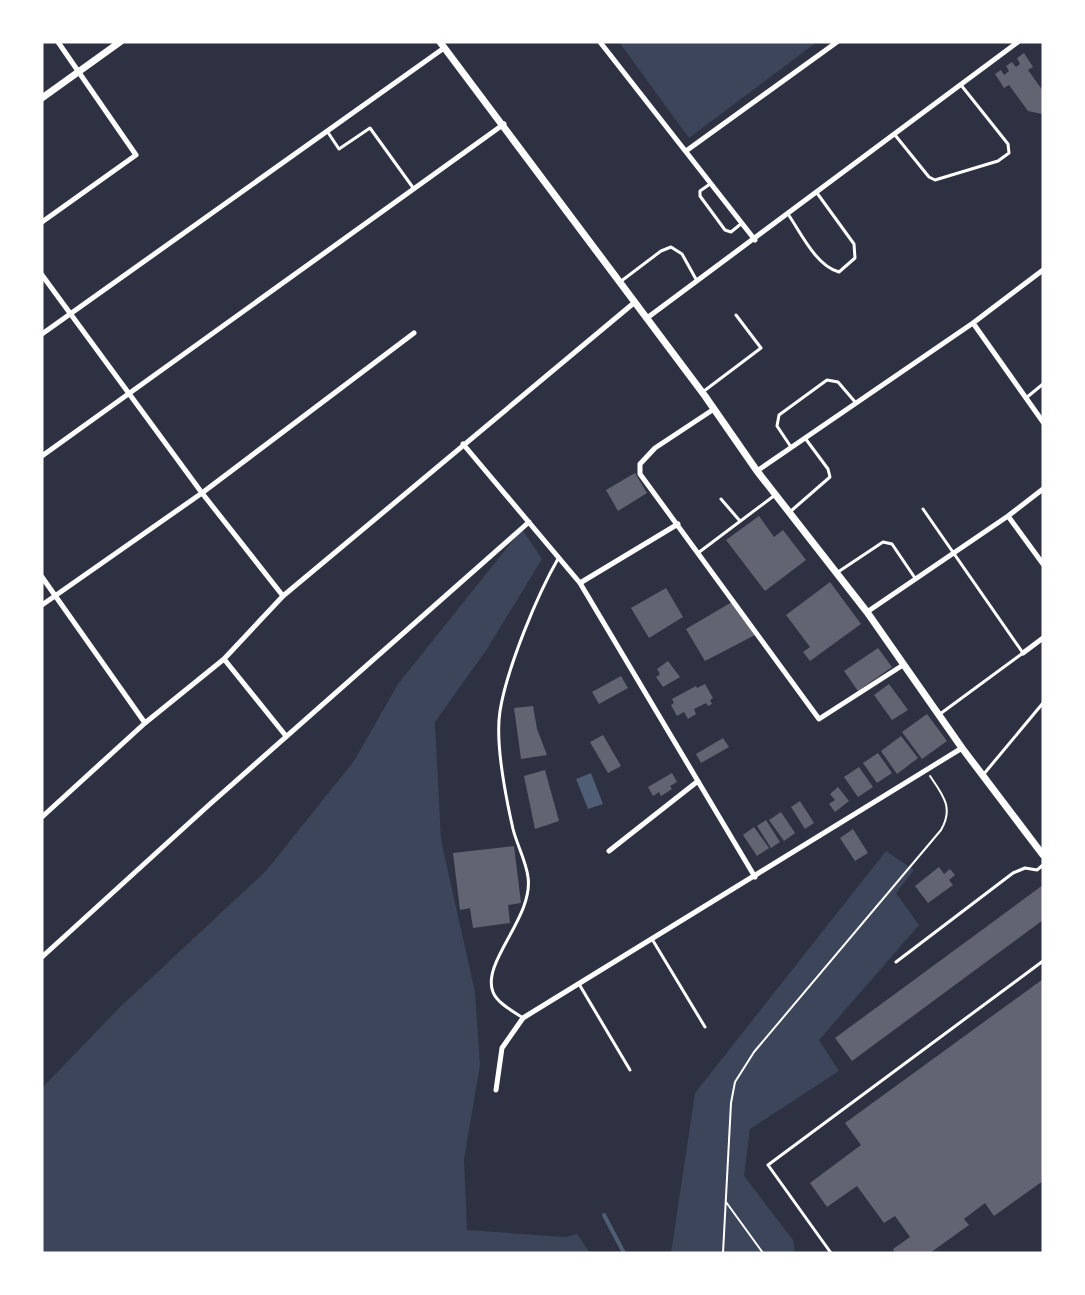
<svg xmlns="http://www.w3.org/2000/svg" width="1085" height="1295" viewBox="0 0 1085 1295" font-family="Mulish,sans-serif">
  <rect width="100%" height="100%" fill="#2d3142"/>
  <!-- green -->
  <path fill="#3c4559" d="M619,42H817L689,138Z
    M522,529L542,559L487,649L435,722L441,840L475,992L480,1065L464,1159L467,1230L566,1237L577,1234L590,1253H42V1088L120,1007L266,871L354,761L398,684Z
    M886,851L914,870L896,893L919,925L819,1040L839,1071L750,1129L744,1176L793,1240L795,1253H671L695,1093Z"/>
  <!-- water -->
  <path fill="#4f5d75" d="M591,773L603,804L588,809L576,779Z"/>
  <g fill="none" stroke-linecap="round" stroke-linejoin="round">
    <!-- stream -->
    <path stroke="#4f5d75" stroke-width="4" d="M604,1215L624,1253"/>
  </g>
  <!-- building -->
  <path fill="#626471" d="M1024,53L1033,67L1028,70L1043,91L1042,114L1028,111L1009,85L1004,88L995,74L1001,70L1004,75L1009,71L1006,66L1012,62L1016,67L1020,64L1017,58Z
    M635,473L647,493L618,511L606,490Z
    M759,516L774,537L783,530L806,560L765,591L726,540Z
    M830,582L861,624L810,661L803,652L810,647L786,615Z
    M666,588L683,617L649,638L631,608Z
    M732,602L755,635L705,661L686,629Z
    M878,648L892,667L858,691L844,671Z
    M668,661L680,677L663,687L656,677L660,674L657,669Z
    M621,676L628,688L599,704L592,692Z
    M705,684L713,698L710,700L712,704L708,706L706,703L694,709L696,714L688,719L684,712L677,716L671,705L674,703L672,699L696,686L697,688Z
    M889,684L908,710L892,720L874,695Z
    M533,706L537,729L547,755L521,759L514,708Z
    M927,714L947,741L922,759L902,732Z
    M603,735L621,766L608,773L590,742Z
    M901,736L918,758L897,774L881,751Z
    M723,738L729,747L701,763L696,754Z
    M878,753L892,773L877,783L863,763Z
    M859,767L873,787L858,797L844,777Z
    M545,770L559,821L535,829L524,776Z
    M672,773L677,782L670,786L672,789L661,796L659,792L653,796L648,787Z
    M838,787L849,801L835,812L829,804L835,800L830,794Z
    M800,801L814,823L805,829L791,807Z
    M781,812L795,833L784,841L769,820Z
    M766,820L780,842L771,848L757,826Z
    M754,827L769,848L757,856L743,835Z
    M853,829L868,853L855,861L840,838Z
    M514,846L521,903L508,905L510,923L473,928L470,908L460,910L453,853Z
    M939,867L944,874L950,869L955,875L949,880L953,885L928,903L915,886Z
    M1043,885V920L852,1061L835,1038Z
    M1043,979V1181L994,1216L985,1203L964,1219L969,1225L930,1253H895L893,1249L910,1237L895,1216L884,1223L857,1186L827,1207L810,1183L861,1145L845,1123Z"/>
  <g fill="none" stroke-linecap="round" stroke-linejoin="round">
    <!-- path -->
    <path stroke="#fff" stroke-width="2" d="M726,1202L763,1253
      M723,1253L731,1103L735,1082L754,1052L941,830C954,808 943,795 930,776"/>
    <!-- service -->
    <path stroke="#fff" stroke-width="3" d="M327,131L339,149L370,128L414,189
      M895,135L929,177L935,180L998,161L1009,153L1008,144L961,85
      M710,184L700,191V196L725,230L731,232L742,223
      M788,214C801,233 816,266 839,272L855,258L854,244L817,193
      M620,282L661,251L671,247L682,254L697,281
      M704,391L761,348L736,315
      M1026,398L1043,384
      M791,447L777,426L779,415L827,380L838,382L856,403
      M721,499L740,521
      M923,509L1023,653L940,714
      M791,511L830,477L828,469L805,438
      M698,553L775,495
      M838,572L883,542L892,544L915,578
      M983,775L1043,703
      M652,939L705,1027
      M896,962L1013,873L1025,868L1037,870L1043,865
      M579,984L630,1070
      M523,1018C513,1011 497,1003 493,992C481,962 534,917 528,877C526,861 517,845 513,829C506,798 495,742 500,711C507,668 537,595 559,557
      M831,1253L768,1165L1043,961"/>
    <!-- minor -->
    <path stroke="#fff" stroke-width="5" d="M600,42L755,240
      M686,151L837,42
      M42,222L136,155L58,42
      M42,275L202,493L283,596
      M647,318L1018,42
      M973,323L1043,422
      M42,334L444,48
      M714,409L655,448L640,464V474L819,719L903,665
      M463,444L580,583L755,877
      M42,456L504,124
      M757,471L973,323L1043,270
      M1008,516L1043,564
      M42,577L145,723
      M580,583L678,524
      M42,605L202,493L414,333
      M867,612L1008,516L1043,489
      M1023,653L1043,638
      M224,659L286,736
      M42,817L145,723L224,659L283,596L635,302
      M609,851L698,781
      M42,957L210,804L529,522
      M496,1090L502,1048L523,1018L962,748"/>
    <!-- tertiary -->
    <path stroke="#fff" stroke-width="7" d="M440,42L705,396L757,471L867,612L962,748L1043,855
      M42,98L120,42"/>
  </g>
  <!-- border -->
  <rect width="1085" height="1295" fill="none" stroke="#ffffff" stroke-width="87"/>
</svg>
